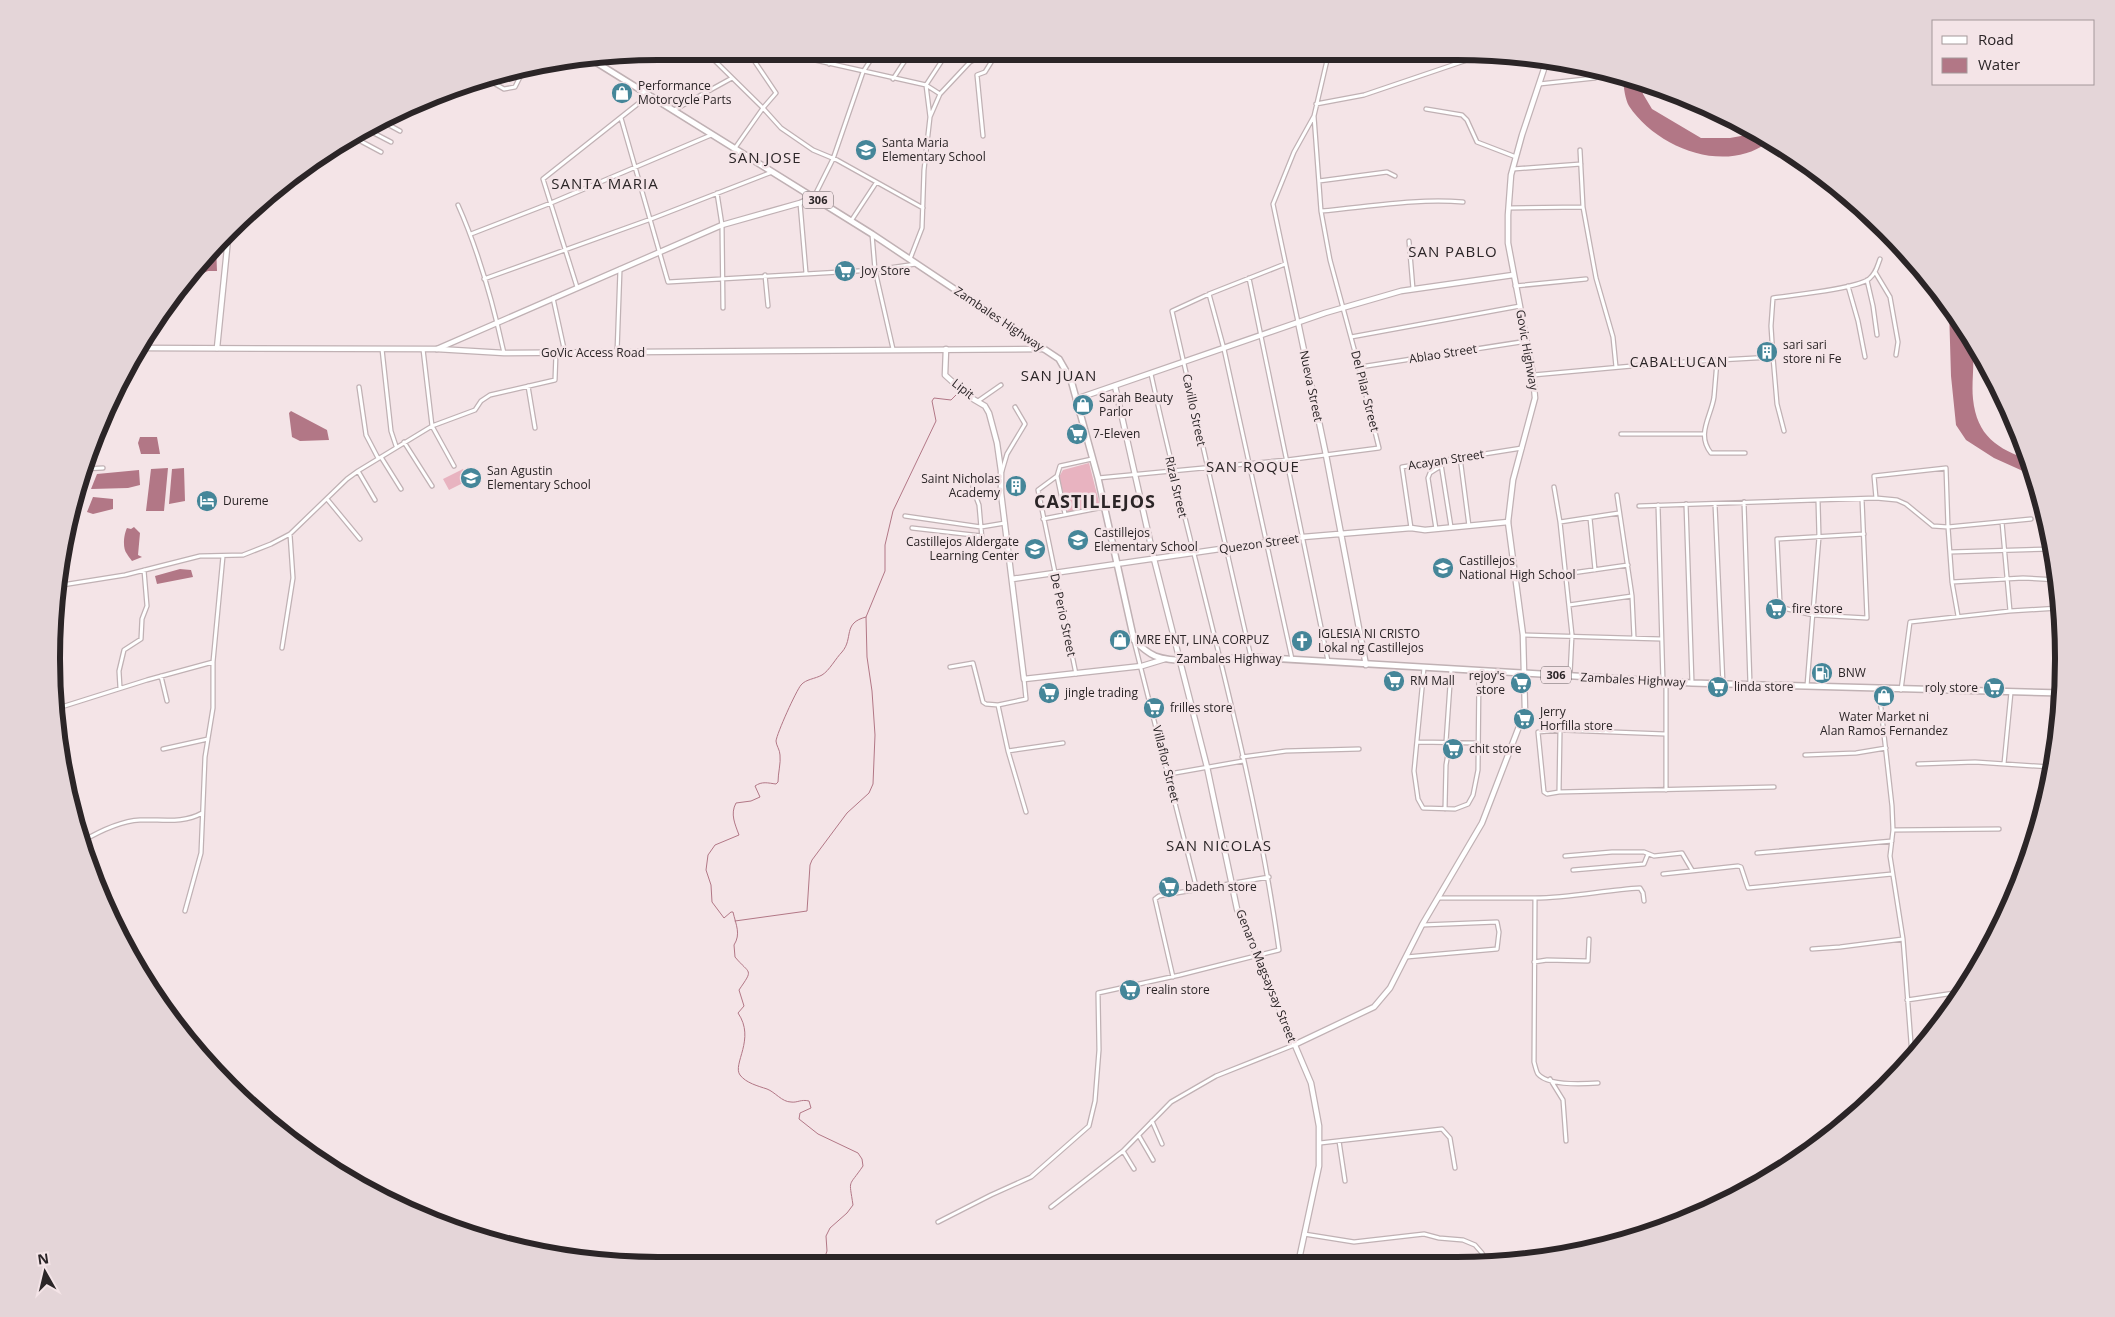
<svg xmlns="http://www.w3.org/2000/svg" width="2115" height="1317" viewBox="0 0 2115 1317" font-family="'Open Sans',sans-serif">
  <rect width="100%" height="100%" fill="#f4e4e7"/>
  <!-- green -->
  <path fill="#e8b3c0" d="M1089,463L1100,506L1068,513L1059,477L1063,470Z
    M463,469L469,480L449,490L443,479Z"/>
  <!-- water -->
  <path fill="#b27786" d="M1623,80L1641,85L1643,94L1652,109L1701,138H1730L1752,134L1767,143C1724,174 1657,148 1629,106C1625,99 1624,88 1623,80Z
    M216,245L217,271H208L188,280Z
    M1949,309C1956,318 1969,330 1971,341C1976,360 1971,380 1973,399C1977,436 1997,449 2030,460L2034,476L1994,458L1966,440L1956,425L1951,376Z
    M291,411L327,430L329,440L300,441L292,437L289,413Z
    M140,437H157L160,454H141L138,443Z
    M168,468L164,511H146L151,469Z
    M184,468L185,501L169,504L172,469Z
    M139,470L140,485L128,488L91,489L97,474Z
    M93,497L113,499V509L93,514L87,512Z
    M134,527L140,533L138,555L142,557L132,561C130,558 128,556 127,554C122,548 124,534 127,528L131,529Z
    M180,569L191,570L193,577L157,584L155,576Z"/>
  <g fill="none" stroke-linecap="round" stroke-linejoin="round">
    <!-- stream -->
    <path stroke="#b27786" stroke-width="1" d="M735,921L807,911L810,865L812,860L847,813L869,793L873,784L875,735L872,691L867,657L866,617L885,571V545L893,511L936,421L932,401L934,398L951,400L957,394
      M823,1262L827,1251L826,1236L830,1228L847,1213L853,1205C849,1178 848,1188 863,1166L862,1159L858,1153L818,1134L799,1119L800,1113L811,1108L809,1101C801,1099 797,1103 791,1102C782,1102 775,1092 767,1089C758,1086 746,1083 740,1075C732,1064 756,1039 738,1013L744,1006L739,990C754,968 750,975 735,957L734,945C741,934 736,925 733,912H731L724,918L712,902L711,885L706,870L708,855L715,845L739,835C735,824 730,814 736,803L751,801L760,797L755,786C762,781 768,783 776,784L778,782C778,773 781,763 780,755C780,750 776,745 776,741C777,733 796,691 801,685C806,679 815,679 822,675C829,671 836,658 842,652C854,638 842,623 866,617"/>
    <!-- minor casing -->
    <g stroke="#c0b1b4" stroke-width="5.5">
      <path id="minor" d="M710,56L763,108L781,128L813,150L837,160L923,208
        M797,56L926,85L945,56
        M829,64L834,56
        M485,78L504,89L515,87L524,69
        M893,79L908,56
        M1539,84L1595,78
        M926,85L930,117
        M926,85L940,94
        M1316,104L1364,95L1479,56
        M1426,109L1462,115L1467,120L1477,142L1516,157
        M674,110L732,78
        M621,118L668,282L875,270L916,264
        M380,120L400,131
        M366,129L391,142
        M983,136L977,75L985,72L995,56
        M353,137L381,152
        M735,148L763,108L776,93L751,56
        M1580,150L1583,207L1596,278L1613,337L1616,367
        M1513,169L1581,164
        M1319,181L1387,172L1395,176
        M717,193L722,225L723,308
        M814,197L833,159L863,72L873,56
        M800,203L806,273
        M458,205C479,252 493,303 504,353
        M1509,208L1583,207
        M1321,211C1368,207 1416,198 1463,202
        M851,221L876,183
        M471,234L551,203L711,135
        M872,234L875,270L893,349
        M1409,241L1413,289
        M910,259L922,228L924,170L930,117L940,94L970,62L981,56
        M1875,272L1890,297L1898,342L1896,355
        M765,275L768,306
        M1249,278L1328,661
        M484,279L651,219L772,172
        M1867,280L1873,306L1877,335
        M1515,286L1586,279
        M1848,286L1858,321L1865,357
        M577,287L543,179L649,95
        M1209,294L1224,349L1292,659
        M553,298L565,353
        M1298,322L1273,204L1294,152L1314,116
        M1351,337L1520,306
        M382,349L391,431L396,446
        M423,349L432,426L454,466
        M617,353L620,269
        M1773,357L1777,404L1784,431
        M1717,361C1716,373 1715,385 1714,397C1711,417 1696,434 1711,453H1745
        M1360,367L1527,341
        M1533,375L1665,363L1773,357L1771,326L1773,298C1793,295 1855,289 1869,279C1876,273 1877,267 1880,259
        M528,386L535,428
        M359,387L366,435L378,458
        M978,401L1001,385
        M1621,434H1704
        M404,442L432,486
        M381,457L401,489
        M1460,457L1469,526
        M1441,464L1451,527
        M82,469L103,468
        M358,471L375,500
        M1002,471L1007,454L1025,424L1015,407
        M1057,476L1038,490L1076,674
        M2029,476L2035,477
        M1098,478L1287,460L1379,448L1359,367L1330,260L1321,211L1314,116L1328,56
        M973,480V489L979,505L982,539
        M1554,487L1560,522L1572,635L1570,675
        M1617,495L1632,596L1634,638
        M327,499L360,539
        M1862,499L1867,618L1813,615L1783,608L1780,603L1777,539L1864,534
        M1744,502L1750,684
        M1686,504L1692,683
        M1715,504L1723,684
        M1658,505L1663,682
        M1639,506L1876,498L1874,476L1946,468L1948,527L1933,526L1906,504L1897,500L1876,498
        M1065,514L1057,476L1060,466L1092,459
        M905,516L981,527L1005,523
        M1590,518L1595,570
        M1043,519L1104,507
        M1560,522L1619,513
        M2002,522L2010,611
        M912,528L982,536
        M1411,528L1402,467L1522,448
        M1436,529L1428,478L1430,473L1441,466
        M1950,552L2052,549
        M1565,574L1628,565
        M1952,582L2023,578L2059,580
        M56,586L125,575L200,556L243,555L271,544L290,534L347,479L358,471L432,426L475,410L481,401L490,395L555,380L556,353
        M1569,605L1632,596
        M1958,616L1952,582L1948,527L2031,519
        M1523,635L1661,639
        M1134,641L1197,890
        M282,648L293,578L290,534
        M1251,657L1172,311L1209,294L1285,264
        M950,667L973,663L983,702L986,704L998,705L1008,751L1026,812
        M1424,668L1414,771L1418,799L1423,808L1455,809L1468,804L1473,795L1478,770L1479,671
        M161,676L167,701
        M1666,682V790
        M1807,686L1819,537L1818,500
        M120,688L119,671L124,650L141,639L142,619L147,606L144,570
        M1879,690L1892,806L1893,830L1890,856L1903,939L1912,1056
        M1901,690L1910,622L2010,611L2059,608
        M998,705L1026,699L1024,679
        M55,709L147,680L213,662
        M1560,730L1559,792L1774,787
        M1418,742L1477,743
        M1446,742L1451,670
        M163,749L208,739
        M2053,750V692
        M1008,751L1063,743
        M1805,755L1856,753L1886,748
        M1242,757L1286,751L1359,749
        M1918,764L1975,762L2051,767
        M2004,764L2011,692
        M1169,774L1243,761
        M1559,792L1547,794L1544,792L1538,732L1560,730L1665,734
        M1445,809L1446,765L1450,742
        M1893,830L1999,829
        M81,842C98,832 119,821 140,820C161,819 183,824 202,813
        M1757,853L1892,841
        M1565,856L1612,852H1644L1654,856L1682,853L1692,870
        M1573,870L1644,864L1648,854
        M1663,874L1738,866L1741,867L1748,888L1892,874
        M1438,898H1535L1534,1062C1535,1065 1536,1071 1538,1074C1548,1086 1584,1084 1598,1083
        M1535,898C1570,898 1605,890 1640,888L1643,893L1644,901
        M185,911L201,853L205,757L213,708V662L223,556
        M1812,949L1840,947L1903,939
        M1406,957L1497,949L1499,932L1497,922L1422,925
        M1534,962L1547,960L1588,961L1589,939
        M1173,977L1155,899L1159,896L1269,877
        M1907,1000L1961,992
        M1550,1079L1563,1100L1566,1141
        M1152,1121L1162,1144
        M1139,1136L1153,1160
        M1339,1141L1345,1181
        M1320,1143L1442,1129L1450,1138L1455,1168
        M1123,1151L1134,1169
        M1051,1207L1123,1151L1171,1102L1216,1076L1294,1045
        M938,1222L991,1195L1031,1177L1089,1126L1095,1101L1099,1050L1098,993L1180,975L1279,950C1252,755 1193,566 1151,374
        M1304,1234L1354,1242L1424,1234L1439,1238L1463,1240L1475,1245L1482,1253L1488,1264"/>
    </g>
    <!-- tertiary casing -->
    <g stroke="#c0b1b4" stroke-width="7">
      <path id="tertiary" d="M1298,322L1326,455L1366,665
        M217,348L229,229
        M437,349L722,225L800,203L814,197
        M946,349L945,375L968,396L985,406L989,413L997,443L1001,471V493L1024,679L1142,666L1165,659
        M1115,386L1154,559L1207,767L1237,909L1311,1083L1319,1126V1166L1298,1264
        M1012,579L1303,537L1411,528L1425,530L1508,522
        M1294,1045L1374,1007L1390,988L1422,925L1482,823L1525,711L1524,673"/>
    </g>
    <!-- secondary casing -->
    <g stroke="#c0b1b4" stroke-width="7">
      <path id="secondary" d="M141,348L437,349L504,353L1044,349
        M1076,399L1325,313L1401,291L1513,275
        M1524,673L1523,635L1508,522L1513,480L1535,398L1533,375L1508,243V215L1511,175L1522,135L1547,60"/>
    </g>
    <!-- primary casing -->
    <g stroke="#c0b1b4" stroke-width="8">
      <path id="primary" d="M586,56L872,234L1059,359L1071,380L1098,478L1134,640C1140,646 1146,652 1155,656C1178,665 1225,658 1251,657L1692,683L2062,693"/>
    </g>
    <!-- minor -->
    <use href="#minor" stroke="#fff" stroke-width="3"/>
    <!-- tertiary -->
    <use href="#tertiary" stroke="#fff" stroke-width="4.5"/>
    <!-- secondary -->
    <use href="#secondary" stroke="#fff" stroke-width="4.5"/>
    <!-- primary -->
    <use href="#primary" stroke="#fff" stroke-width="5"/>
  </g>
  <!-- icons -->
  <defs>
    <g id="shop-disc" transform="scale(1.125)"><circle r="9.5" fill="#458699" stroke="#f4e4e7"/><path d="M-5-2.5h2.3a2.7 3.5 0 0 1 5.4 0H5L5.5 6h-11ZM-1.5-2.5h3a1.5 2.3 0 0 0-3 0Z" fill="#fff"/></g>
    <g id="school-disc" transform="scale(1.125)"><circle r="9.5" fill="#458699" stroke="#f4e4e7"/><path d="M0-5L7-2L0 1L-7-2ZM-4 1L0 2.5L4 1V4Q0 6-4 4Z" fill="#fff"/></g>
    <g id="supermarket-disc" transform="scale(1.125)"><circle r="9.5" fill="#458699" stroke="#f4e4e7"/><path d="M-6-5.5h2.5l.6 2H6L4.5 2H-2.5L-4.4-4H-6ZM-1.5 3.2a1.3 1.3 0 1 0 .1 0ZM3 3.2a1.3 1.3 0 1 0 .1 0Z" fill="#fff"/></g>
    <g id="building-disc" transform="scale(1.125)"><circle r="9.5" fill="#458699" stroke="#f4e4e7"/><path d="M-4-6H4V6H1V3H-1V6H-4ZM-2.5-4.3h1.7v1.8h-1.7ZM.8-4.3h1.7v1.8H.8ZM-2.5-1h1.7V.8h-1.7ZM.8-1h1.7V.8H.8Z" fill="#fff"/></g>
    <g id="hotel-disc" transform="scale(1.125)"><circle r="9.5" fill="#458699" stroke="#f4e4e7"/><path d="M-6-4.5h1.5V1H6V5H4.5V3h-9V5H-6ZM-4 0a1.8 1.8 0 1 1 3.6 0ZM.5 0V-2.5h3Q6-2.5 6 0Z" fill="#fff"/></g>
    <g id="church-disc" transform="scale(1.125)"><circle r="9.5" fill="#458699" stroke="#f4e4e7"/><path d="M-1.2-6h2.4v3.5h3.3v2.4h-3.3V6h-2.4V-.1h-3.3v-2.4h3.3Z" fill="#fff"/></g>
    <g id="fuel-disc" transform="scale(1.125)"><circle r="9.5" fill="#458699" stroke="#f4e4e7"/><path d="M-5.5-6h7V0h2V4h1.3V-2.5L3-4.5l.8-.8L6-3V5H2.5V1h-1V6h-7ZM-4.2-4.7v3.2H.2V-4.7Z" fill="#fff"/></g>
  </defs>
  <g fill-rule="evenodd">
    <use href="#shop-disc" x="622" y="93"/>
    <use href="#school-disc" x="866" y="150"/>
    <use href="#supermarket-disc" x="845" y="271"/>
    <use href="#building-disc" x="1767" y="352"/>
    <use href="#shop-disc" x="1083" y="405"/>
    <use href="#supermarket-disc" x="1077" y="434"/>
    <use href="#school-disc" x="471" y="478"/>
    <use href="#building-disc" x="1016" y="486"/>
    <use href="#hotel-disc" x="207" y="501"/>
    <use href="#school-disc" x="1078" y="540"/>
    <use href="#school-disc" x="1035" y="549"/>
    <use href="#school-disc" x="1443" y="568"/>
    <use href="#supermarket-disc" x="1776" y="609"/>
    <use href="#shop-disc" x="1120" y="640"/>
    <use href="#church-disc" x="1302" y="641"/>
    <use href="#fuel-disc" x="1822" y="673"/>
    <use href="#supermarket-disc" x="1394" y="681"/>
    <use href="#supermarket-disc" x="1521" y="683"/>
    <use href="#supermarket-disc" x="1718" y="687"/>
    <use href="#supermarket-disc" x="1994" y="688"/>
    <use href="#supermarket-disc" x="1049" y="693"/>
    <use href="#shop-disc" x="1884" y="696"/>
    <use href="#supermarket-disc" x="1154" y="708"/>
    <use href="#supermarket-disc" x="1524" y="719"/>
    <use href="#supermarket-disc" x="1453" y="749"/>
    <use href="#supermarket-disc" x="1169" y="887"/>
    <use href="#supermarket-disc" x="1130" y="990"/>
  </g>
  <g text-anchor="middle" stroke-width="5" stroke-linejoin="round" paint-order="stroke">
    <!-- shield labels -->
    <g fill="#f4e4e7" stroke="#675e61" stroke-width="1">
      <rect x="803" y="191.5" width="30" height="17" rx="4"/>
      <rect x="1541" y="666.5" width="30" height="17" rx="4"/>
    </g>
    <g font-size="11" font-weight="bold" fill="#2b2527">
      <text x="818" y="204">306</text>
      <text x="1556" y="679">306</text>
    </g>
    <!-- poi labels -->
    <g font-size="12" fill="#2b2527" stroke="#f4e4e7" text-anchor="start">
      <text x="638" y="90">Performance<tspan x="638" dy="14">Motorcycle Parts</tspan></text>
      <text x="882" y="147">Santa Maria<tspan x="882" dy="14">Elementary School</tspan></text>
      <text x="861" y="275">Joy Store</text>
      <text x="1783" y="349">sari sari<tspan x="1783" dy="14">store ni Fe</tspan></text>
      <text x="1099" y="402">Sarah Beauty<tspan x="1099" dy="14">Parlor</tspan></text>
      <text x="1093" y="438">7-Eleven</text>
      <text x="487" y="475">San Agustin<tspan x="487" dy="14">Elementary School</tspan></text>
      <text x="1000" y="483" text-anchor="end">Saint Nicholas<tspan x="1000" dy="14">Academy</tspan></text>
      <text x="223" y="505">Dureme</text>
      <text x="1094" y="537">Castillejos<tspan x="1094" dy="14">Elementary School</tspan></text>
      <text x="1019" y="546" text-anchor="end">Castillejos Aldergate<tspan x="1019" dy="14">Learning Center</tspan></text>
      <text x="1459" y="565">Castillejos<tspan x="1459" dy="14">National High School</tspan></text>
      <text x="1792" y="613">fire store</text>
      <text x="1318" y="638">IGLESIA NI CRISTO<tspan x="1318" dy="14">Lokal ng Castillejos</tspan></text>
      <text x="1136" y="644">MRE ENT, LINA CORPUZ</text>
      <text x="1838" y="677">BNW</text>
      <text x="1505" y="680" text-anchor="end">rejoy's<tspan x="1505" dy="14">store</tspan></text>
      <text x="1410" y="685">RM Mall</text>
      <text x="1734" y="691">linda store</text>
      <text x="1978" y="692" text-anchor="end">roly store</text>
      <text x="1065" y="697">jingle trading</text>
      <text x="1170" y="712">frilles store</text>
      <text x="1540" y="716">Jerry<tspan x="1540" dy="14">Horfilla store</tspan></text>
      <text x="1884" y="721" text-anchor="middle">Water Market ni<tspan x="1884" dy="14">Alan Ramos Fernandez</tspan></text>
      <text x="1469" y="753">chit store</text>
      <text x="1185" y="891">badeth store</text>
      <text x="1146" y="994">realin store</text>
    </g>
    <!-- street labels -->
    <g font-size="12" fill="#2b2527" stroke="#f4e4e7">
      <text transform="translate(999 319) rotate(34)" y="4">Zambales Highway</text>
      <text transform="translate(1527 350) rotate(80)" y="4">Govic Highway</text>
      <text x="593" y="357">GoVic Access Road</text>
      <text transform="translate(1443 354) rotate(-9)" y="4">Ablao Street</text>
      <text transform="translate(1311 386) rotate(78)" y="4">Nueva Street</text>
      <text transform="translate(963 389) rotate(38)" y="4">Lipit</text>
      <text transform="translate(1365 391) rotate(76)" y="4">Del Pilar Street</text>
      <text transform="translate(1194 410) rotate(78)" y="4">Cavillo Street</text>
      <text transform="translate(1446 460) rotate(-9)" y="4">Acayan Street</text>
      <text transform="translate(1176 487) rotate(77)" y="4">Rizal Street</text>
      <text transform="translate(1259 544) rotate(-8)" y="4">Quezon Street</text>
      <text transform="translate(1063 615) rotate(78)" y="4">De Perio Street</text>
      <text x="1229" y="663">Zambales Highway</text>
      <text transform="translate(1633 680) rotate(3)" y="4">Zambales Highway</text>
      <text transform="translate(1166 764) rotate(76)" y="4">Villaflor Street</text>
      <text transform="translate(1266 976) rotate(68)" y="4">Genaro Magsaysay Street</text>
    </g>
    <!-- neighbourhood labels -->
    <g font-size="14" letter-spacing="1" fill="#2b2527" stroke="#f4e4e7">
      <text x="1679" y="367">CABALLUCAN</text>
    </g>
    <!-- quarter labels -->
    <g font-size="15" letter-spacing="1" fill="#2b2527" stroke="#f4e4e7">
      <text x="765" y="163">SAN JOSE</text>
      <text x="605" y="189">SANTA MARIA</text>
      <text x="1453" y="257">SAN PABLO</text>
      <text x="1059" y="381">SAN JUAN</text>
      <text x="1253" y="472">SAN ROQUE</text>
      <text x="1219" y="851">SAN NICOLAS</text>
    </g>
    <!-- district labels -->
    <g font-size="18" font-weight="bold" letter-spacing="1" fill="#2b2527" stroke="#f4e4e7">
      <text x="1095" y="508">CASTILLEJOS</text>
    </g>
  </g>
  <!-- crop -->
  <path d="M0 0H2115V1317H0ZM658 60H1457A598 598 0 0 1 2055 658V659A598 598 0 0 1 1457 1257H658A598 598 0 0 1 60 659V658A598 598 0 0 1 658 60Z" fill="#e4d5d8" fill-rule="evenodd"/>
  <path fill="none" stroke="#2b2527" stroke-width="6" d="M658 60H1457A598 598 0 0 1 2055 658V659A598 598 0 0 1 1457 1257H658A598 598 0 0 1 60 659V658A598 598 0 0 1 658 60Z"/>
  <!-- legend -->
  <rect x="1932" y="20" width="162" height="65" fill="#f4e4e7" stroke="#a4989a"/>
  <rect x="1942" y="36" width="25" height="8" fill="#ffffff" stroke="#a4989a"/>
  <text x="1978" y="45" font-size="15" fill="#2b2527">Road</text>
  <rect x="1942" y="58" width="25" height="15" fill="#b27786" stroke="#a4989a"/>
  <text x="1978" y="70" font-size="15" fill="#2b2527">Water</text>
  <!-- north arrow -->
  <g transform="translate(45 1272) rotate(352)" stroke="#f4e4e7" stroke-width="4" paint-order="stroke">
  <path d="M0-4L9 19L0 12L-9 19Z" fill="#2b2527"/>
  <text y="-8" font-size="14" font-weight="bold" text-anchor="middle" fill="#2b2527">N</text>
  </g>
</svg>
